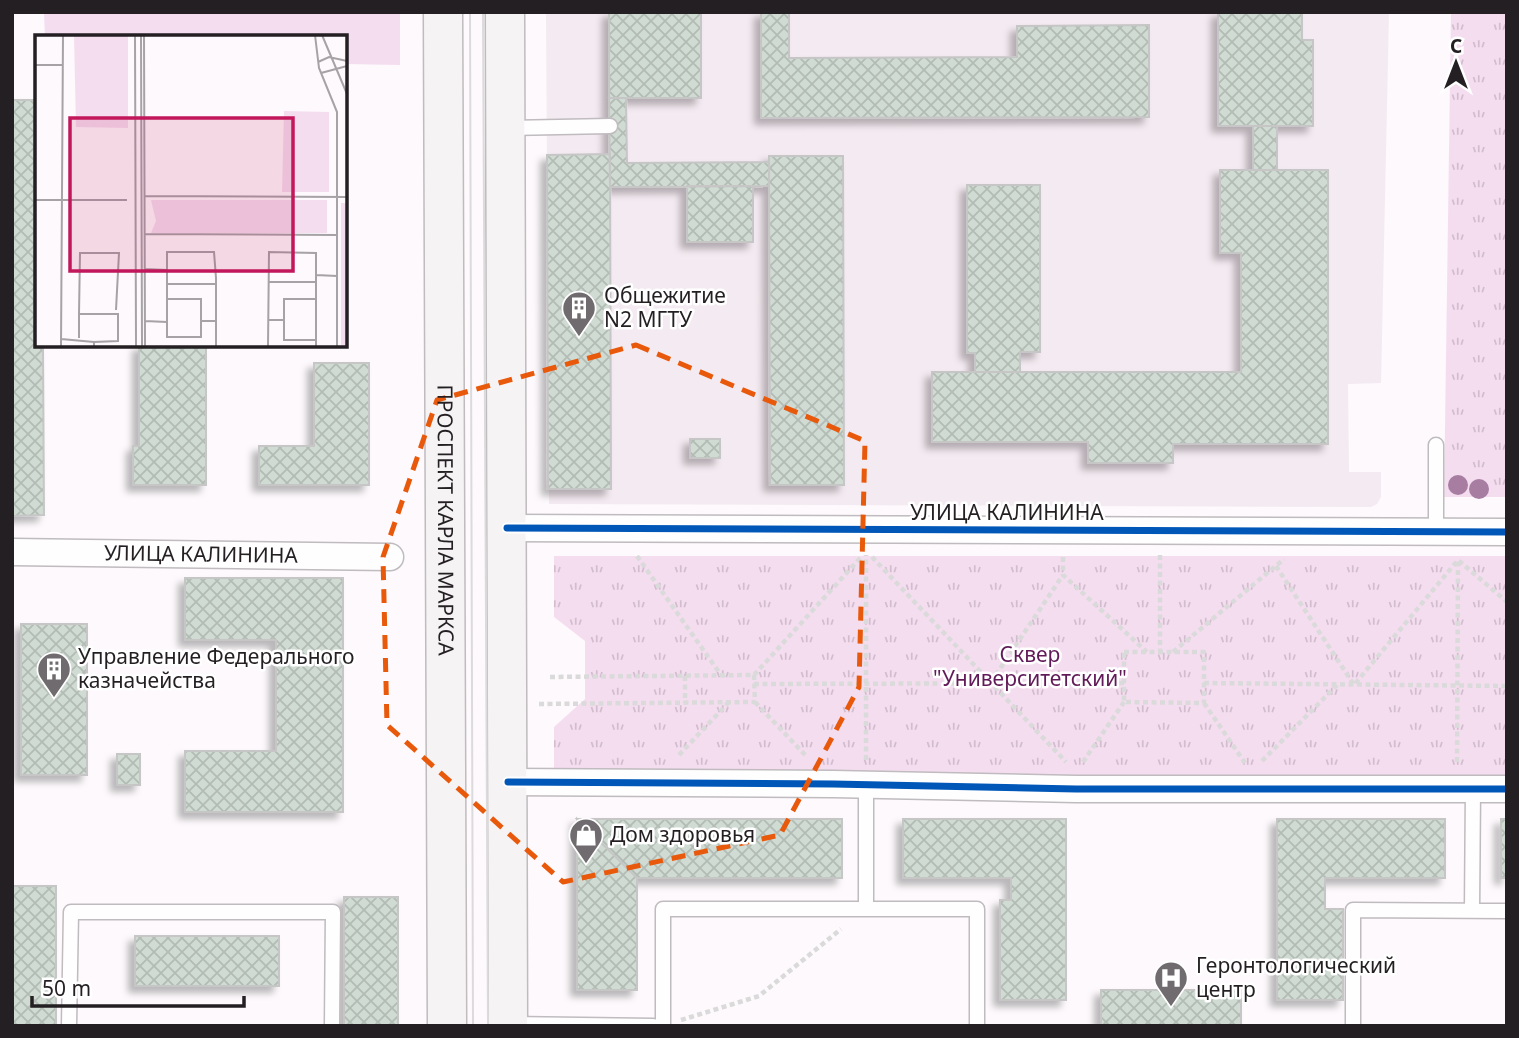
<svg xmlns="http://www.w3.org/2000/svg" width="1519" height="1038" viewBox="0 0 1519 1038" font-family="'Noto Sans',sans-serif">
  <defs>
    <pattern id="park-tufts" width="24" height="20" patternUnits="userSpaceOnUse" patternTransform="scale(1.75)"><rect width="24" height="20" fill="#f5ddf0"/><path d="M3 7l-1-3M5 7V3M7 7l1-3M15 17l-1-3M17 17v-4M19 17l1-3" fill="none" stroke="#d2bdce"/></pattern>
    <pattern id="building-cross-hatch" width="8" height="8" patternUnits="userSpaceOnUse" patternTransform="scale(1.75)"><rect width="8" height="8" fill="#d0dbd3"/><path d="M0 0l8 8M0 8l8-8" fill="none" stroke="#b2bcb5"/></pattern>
    <filter id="shadow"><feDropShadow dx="-6" dy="6" stdDeviation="3.5" flood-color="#0004"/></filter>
  </defs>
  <rect width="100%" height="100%" fill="#fdf9fc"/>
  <!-- built -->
  <path fill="#f4eaf1" d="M546,12H1389L1381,383L1348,384L1349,472H1381V497L1377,504L1371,507L549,504Z"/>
  <!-- green -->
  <path fill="#f5ddf0" d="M44,12H400V65L345,64V37H45Z"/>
  <!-- park -->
  <path fill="url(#park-tufts)" d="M1451,12H1507V497H1444Z
    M554,556H1507V778H554V727L585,699V641L554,617Z"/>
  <!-- building -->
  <path fill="url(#building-cross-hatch)" stroke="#c6c6c6" stroke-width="2" filter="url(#shadow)" d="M609,12H701V98H609Z
    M761,12H789V58L1017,57V26L1149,25V117L761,118Z
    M1218,12H1302V40H1313V126H1218Z
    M609,98H626L627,163L769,162V186L610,187Z
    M12,100H37V345H43L44,515L12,516Z
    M1253,126H1277V170H1253Z
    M610,154L611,489H548L547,155Z
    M769,156H843L844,485H770Z
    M1220,170H1328V444H1173V463H1088V442H932V372H1241V253H1220Z
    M967,185H1040V352H1020V372H975V353H967Z
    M687,186H753V242H687Z
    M139,345H206V485H133V446H139Z
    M314,363H369V485H259V446H314Z
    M690,439H720V458H690Z
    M185,578H343V812H185V751H276V640H185Z
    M21,624H87V775H21Z
    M117,754H140V785H117Z
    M577,819L637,878V990H577Z
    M577,819H842V878H637Z
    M903,819H1066V1000H1000V900H1011V878H903Z
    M1277,819H1445V878H1325V909H1343V1000H1277Z
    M1501,819H1507V878H1501Z
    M12,886H56V1026H12Z
    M344,897H398V1026H344Z
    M135,936H279V986H135Z
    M1101,990H1241V1026H1101Z"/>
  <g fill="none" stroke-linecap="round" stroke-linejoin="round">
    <!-- lane casing -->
    <g stroke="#bfbbbe" stroke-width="17">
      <path id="lane" d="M507,128L610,126
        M1436,445V532
        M866,785V909
        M1472,911L1473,788
        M510,1024L653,1026
        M69,1026L71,912H333L332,1026
        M663,1026V909H977V1026
        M1353,1026V910L1507,911"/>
    </g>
    <!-- street casing -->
    <g stroke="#bfbbbe" stroke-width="29">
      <g id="street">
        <path d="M507,528L1507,532"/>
        <path id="s1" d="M12,552L390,557"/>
        <path d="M508,782L833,784L1076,789H1507"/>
      </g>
    </g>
    <!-- secondary casing -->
    <g stroke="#bfbbbe" stroke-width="41">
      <g id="secondary">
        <path id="s2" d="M443,12L447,1026"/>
        <path d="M505,12L508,1026"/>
      </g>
    </g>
    <!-- path -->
    <path stroke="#dadada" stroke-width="4.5" stroke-dasharray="5 3.5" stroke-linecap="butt" d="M1160,555V652
      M637,556L721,675
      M872,557L1066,762
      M1063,557V575L1147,652
      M1276,566L1354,685L1458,560L1507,602
      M1124,652H1204V703L1124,702Z
      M1173,652L1284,559
      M754,675L862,556
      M685,676V703
      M991,682L1063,575
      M1204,683L1507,686
      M754,684L1124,683
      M755,702L807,757
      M1204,703L1245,763
      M539,704L755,702L754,675L549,677
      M679,755L728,703
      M866,760V555
      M1262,761L1337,685
      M1083,762L1124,702
      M1457,762L1458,561
      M681,1020L759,996L841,929"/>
    <!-- lane -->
    <use href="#lane" stroke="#fffeff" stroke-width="14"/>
    <!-- street -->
    <use href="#street" stroke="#fffeff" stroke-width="26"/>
    <!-- secondary -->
    <use href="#secondary" stroke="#f6f3f5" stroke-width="38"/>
    <!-- tram -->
    <path stroke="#dcdbdc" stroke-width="2" d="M470,12L473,1026
      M483,12L488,1026"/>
    <!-- cycleway casing -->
    <g stroke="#fff" stroke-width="11">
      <path id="cycleway" d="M507,528L1507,532
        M508,782L833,784L1076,789H1507"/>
    </g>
    <!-- cycleway -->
    <use href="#cycleway" stroke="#0057b8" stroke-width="7"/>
  </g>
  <!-- trees -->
  <g fill="#a77ea2">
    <circle cx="1458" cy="485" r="10"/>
    <circle cx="1479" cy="489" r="10"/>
  </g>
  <!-- marked area -->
  <path fill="none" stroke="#e8590c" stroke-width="5" stroke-dasharray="14 9" stroke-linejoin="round" d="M636,345L865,441L859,687L780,835L563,882L387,725L383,557L437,400Z"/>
  <!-- icons -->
  <defs>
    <g id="building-pin" transform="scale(1.75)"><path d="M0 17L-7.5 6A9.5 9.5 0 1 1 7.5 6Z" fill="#6f6b6e" stroke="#fff"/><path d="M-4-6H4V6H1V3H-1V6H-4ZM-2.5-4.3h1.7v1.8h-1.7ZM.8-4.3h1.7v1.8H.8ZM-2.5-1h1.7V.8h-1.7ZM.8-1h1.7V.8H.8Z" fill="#fff"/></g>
    <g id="shop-pin" transform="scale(1.75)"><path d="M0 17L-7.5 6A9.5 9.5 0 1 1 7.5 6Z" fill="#6f6b6e" stroke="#fff"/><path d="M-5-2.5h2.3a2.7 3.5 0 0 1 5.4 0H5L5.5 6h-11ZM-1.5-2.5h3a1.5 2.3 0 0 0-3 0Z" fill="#fff"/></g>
    <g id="hospital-pin" transform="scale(1.75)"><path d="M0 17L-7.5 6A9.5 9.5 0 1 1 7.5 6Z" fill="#6f6b6e" stroke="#fff"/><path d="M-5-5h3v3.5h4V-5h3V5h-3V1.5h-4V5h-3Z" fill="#fff"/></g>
  </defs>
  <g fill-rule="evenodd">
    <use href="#building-pin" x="579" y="308"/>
    <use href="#building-pin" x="54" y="669"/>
    <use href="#shop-pin" x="586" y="835"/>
    <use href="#hospital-pin" x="1171" y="978"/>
  </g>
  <g text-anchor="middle" stroke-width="5" stroke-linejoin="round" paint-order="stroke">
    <!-- poi labels -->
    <g font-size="21" fill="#231f22" stroke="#fff" text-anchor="start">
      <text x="604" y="303">Общежитие<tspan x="604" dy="24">N2 МГТУ</tspan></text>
      <text x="78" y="664">Управление Федерального<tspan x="78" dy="24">казначейства</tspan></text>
      <text x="610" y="842">Дом здоровья</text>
      <text x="1196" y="973">Геронтологический<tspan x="1196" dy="24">центр</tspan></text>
    </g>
    <!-- street labels -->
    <g font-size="21" fill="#231f22" stroke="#fff">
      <text x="1007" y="520">УЛИЦА КАЛИНИНА</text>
      <text dy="7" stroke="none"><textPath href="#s2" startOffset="508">ПРОСПЕКТ КАРЛА МАРКСА</textPath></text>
      <text dy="7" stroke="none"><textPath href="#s1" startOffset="189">УЛИЦА КАЛИНИНА</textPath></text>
    </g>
    <!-- park labels -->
    <g font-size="21" fill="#611a58" stroke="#fff">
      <text x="1030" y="662">Сквер<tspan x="1030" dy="24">"Университетский"</tspan></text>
    </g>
  </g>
  <!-- overview -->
  <g transform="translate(35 35)">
    <rect width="312" height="312" fill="#fdf9fc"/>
    <path d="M39,0H93V93L41,92ZM306,168H312L311,311H306Z" fill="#f5ddf0"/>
    <path d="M249,76L294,77V157H247ZM116,165H292V198H116L121,186Z" fill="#f5ddf0"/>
    <path fill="none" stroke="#a6a2a5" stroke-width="2" d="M100,0L101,311M106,0L107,311M109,0L110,311M280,0L284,33L302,77V311M287,0L312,59M283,27L294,22L312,26M0,30H28M286,38L312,31M109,161L312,162M0,165H92M109,199L302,200M110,234L132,235M281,240L302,241M234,247H281M132,249H181M132,264H166V286M44,279L45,218H84L81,275M234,285H249V305H281M249,285V264H281M110,286L132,287M44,303V279H83V306L59,307V311M26,304L59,307M26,311L28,0M181,311V243L179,217H132V302H166V286H181M233,311L234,217L281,218V311"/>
    <path fill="#c2185b" fill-opacity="0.15" stroke="#c2185b" stroke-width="3.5" d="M35,83H258V236H35Z"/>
    <rect width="312" height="312" fill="none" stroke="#231f22" stroke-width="3.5"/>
  </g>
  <!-- border -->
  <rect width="1519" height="1038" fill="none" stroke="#231f22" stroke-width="28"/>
  <!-- north arrow -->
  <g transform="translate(1456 63)" stroke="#ffffff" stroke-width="5" paint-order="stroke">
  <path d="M0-5L12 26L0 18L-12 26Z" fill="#231f22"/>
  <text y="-10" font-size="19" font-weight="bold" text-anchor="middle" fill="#231f22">С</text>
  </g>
  <!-- scale -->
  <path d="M32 996v10h212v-10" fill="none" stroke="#231f22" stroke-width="3.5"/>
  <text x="42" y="996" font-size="21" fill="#231f22" stroke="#ffffff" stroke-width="5" paint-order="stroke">50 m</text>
</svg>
